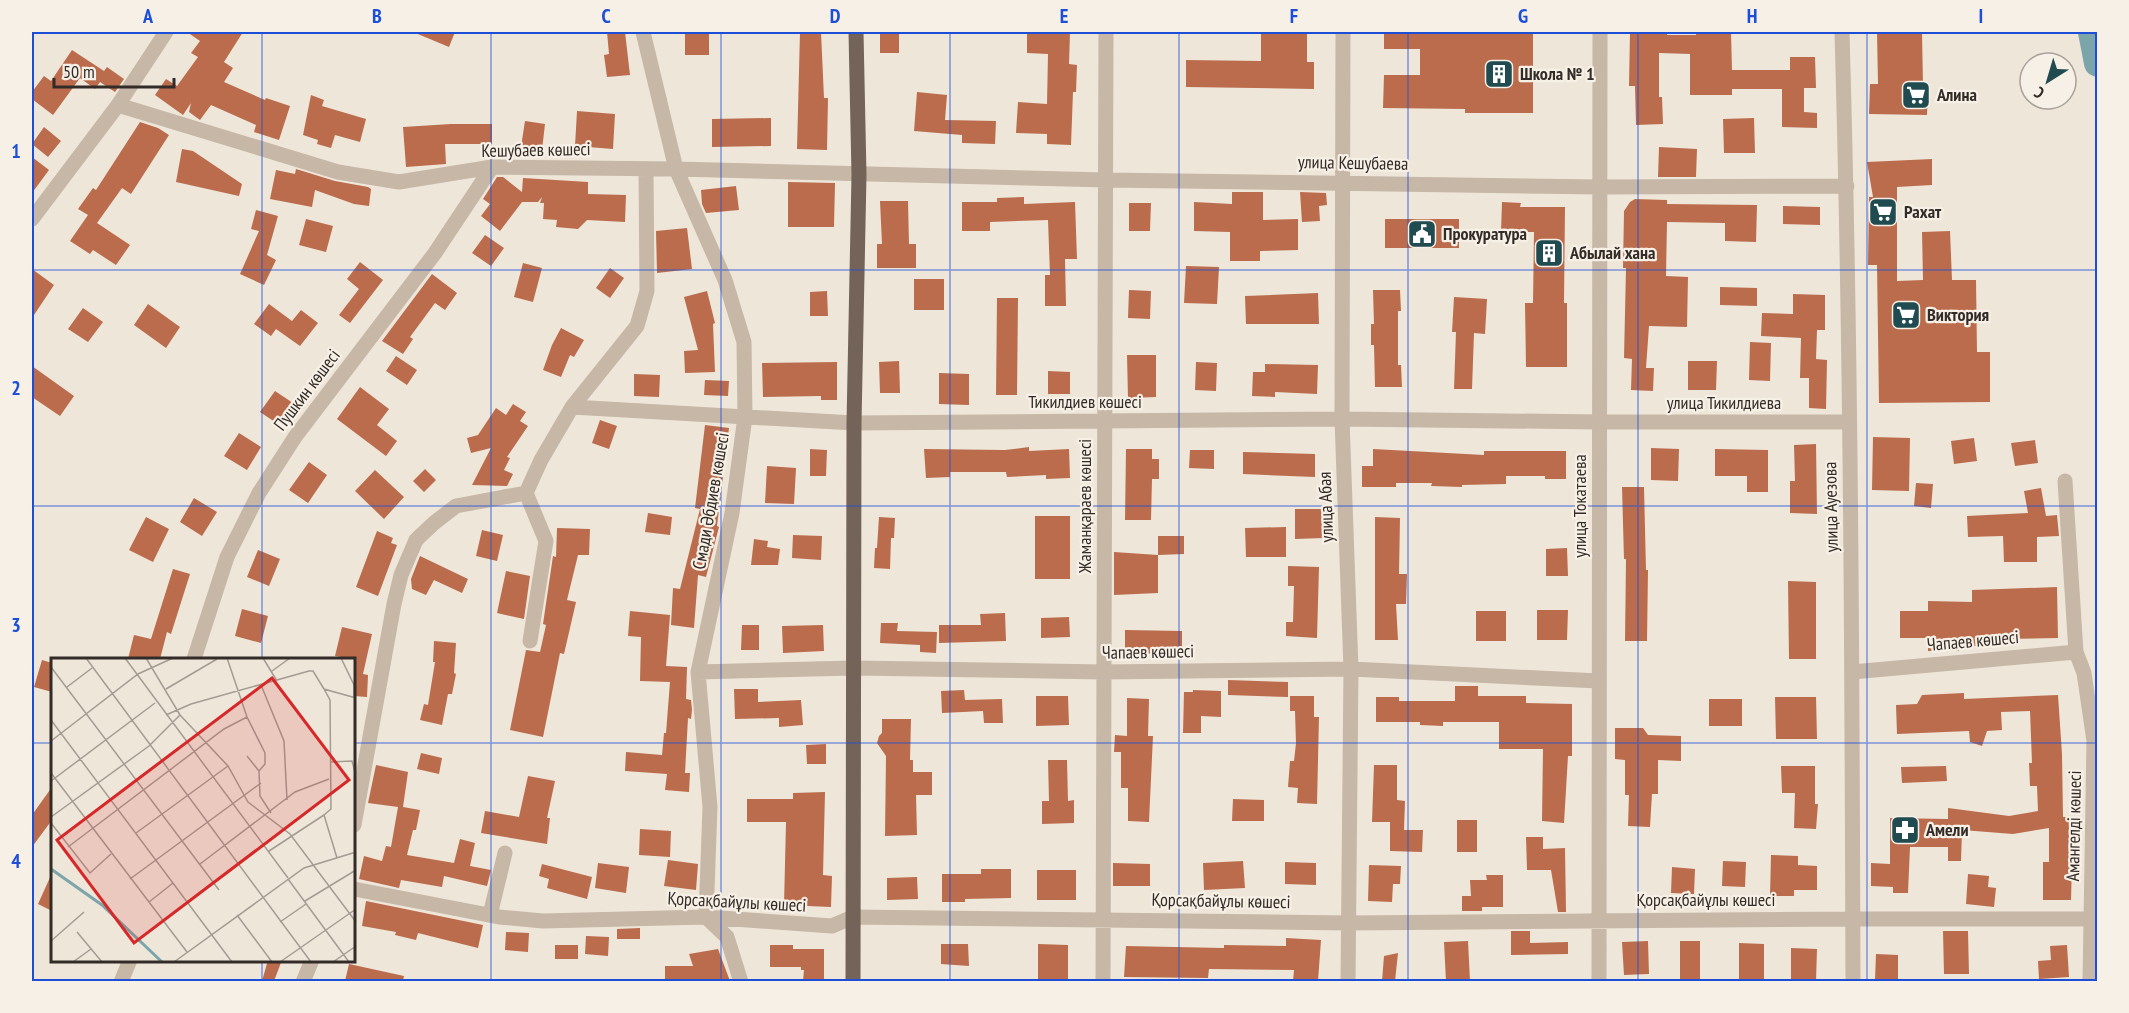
<svg xmlns="http://www.w3.org/2000/svg" width="2129" height="1013" viewBox="0 0 2129 1013" font-family="'PT Sans Narrow',sans-serif">
  <rect width="100%" height="100%" fill="#efe6da"/>
  <g fill="none" stroke-linecap="round" stroke-linejoin="round">
    <!-- river -->
    <path stroke="#7ca5a9" stroke-width="28" d="M2092,32L2098,63"/>
  </g>
  <!-- building -->
  <path fill="#bb6c4c" d="M187,32H243L224,62L233,68L224,82L265,100L266,98L290,106L279,140L254,132L256,125L211,105L200,120L189,112L191,103L183,115L155,95L166,79L177,86L198,57L191,53L200,41Z
    M413,32H455L449,47Z
    M607,32H625L630,75L607,77L604,55L609,54Z
    M685,32H709V55H685Z
    M800,32H821L824,98H828L827,150L797,149Z
    M880,32H899V53H880Z
    M1027,32H1070L1069,64L1077,65L1076,92H1073L1071,145L1047,144V134L1016,133L1018,102L1047,104L1048,54L1027,53Z
    M1261,32H1307V62H1314V89L1186,87V60L1261,61Z
    M1384,32H1533V113H1465V109L1383,108L1384,75H1420V49H1384Z
    M1630,32H1667V35H1696V32H1731L1732,70H1790V57H1815L1816,88H1804V112L1817,113V128L1782,127V89H1732V95H1690V54L1659,53V97H1662L1663,124L1636,125L1635,86H1629Z
    M1877,32H1922L1923,86H1928L1927,115L1869,114L1870,84H1878Z
    M72,50L104,71L107,67L124,79L115,92L100,82L95,89L80,78L53,115L32,99V92L44,76L51,81Z
    M917,92L947,95L945,120L996,121L995,144L962,143V135L914,131Z
    M311,95L324,100L322,106L366,119L360,142L335,135L331,148L317,144L318,140L303,135Z
    M577,111L615,114L613,149L575,146Z
    M771,118V146L712,147V119Z
    M1754,118L1755,153H1724L1723,119Z
    M525,121L545,124L542,150L521,147Z
    M140,122L158,128L169,135L131,194L122,188L97,223L130,245L116,265L93,250L90,254L70,241L88,215L78,209L93,188L96,190Z
    M451,124H492V144H445L446,164L406,167L403,127Z
    M44,127L61,141L48,157L32,144Z
    M1659,147L1697,149L1696,177H1658Z
    M182,149L193,151L242,184L239,196L176,182Z
    M32,157L49,170L32,193Z
    M1932,159V185L1897,187V281L1923,280L1922,232L1950,231L1952,280H1976L1977,352H1990V402L1879,403L1877,265H1868L1869,197H1873L1867,162Z
    M296,169L335,181L368,187L371,189L369,206L354,204L315,190L312,207L270,199L276,170L295,174Z
    M497,177H503L522,192L523,178L588,182V194L626,195L625,222L587,220L578,229L556,227L557,220L543,219L544,203H540L542,197L538,202H522L500,231L481,216L490,204L483,199Z
    M788,182L835,183L834,227H788Z
    M736,186L739,210L706,213L702,204L701,190Z
    M1232,192H1263V220L1298,219V250L1260,251V261H1230V232L1194,231V202L1232,204Z
    M1300,192L1326,193L1327,205L1319,206L1320,221L1302,222Z
    M1024,197V204L1075,202L1077,259H1065L1066,306H1045V275H1050L1048,220L990,222V231H962V202H997V198Z
    M1635,199L1667,200V204L1757,205L1756,242L1725,241V223L1667,222L1666,276L1688,277L1687,327L1649,326L1646,368H1654L1653,391L1631,390L1632,359L1624,358L1626,268H1623L1624,211L1630,202Z
    M880,201H908L909,244H916V268H877V244H882Z
    M1502,202L1521,203L1520,207H1565L1564,303H1567V367H1526L1525,303H1533L1534,232H1501Z
    M1129,203H1151L1150,231H1129Z
    M1783,206L1820,207V225L1783,224Z
    M256,210L278,216L267,255L276,260L264,285L240,274L259,231L251,229Z
    M306,219L333,226L326,252L299,245Z
    M1385,219H1459V248H1385Z
    M687,228L692,269L657,273L656,231Z
    M485,235L504,248L491,266L472,253Z
    M360,262L383,280L350,323L339,315L359,289L347,279Z
    M523,263L542,268L533,302L514,297Z
    M1186,266L1219,267L1217,304L1184,303Z
    M610,268L624,278L610,298L596,288Z
    M32,269L54,285L32,318Z
    M432,274L457,293L445,310L435,303L410,337L413,339L403,354L382,341Z
    M914,279H944V310H914Z
    M1720,287L1757,288V306L1720,305Z
    M1129,290L1151,291L1150,319L1128,318Z
    M1373,290H1400L1401,311H1398V365H1401L1402,387H1375L1374,345H1371V324H1374Z
    M707,291L715,323L713,324L715,372L685,373L684,351L698,350L684,297Z
    M827,291L828,316H810V292Z
    M1318,293L1319,324H1246L1245,296Z
    M1793,294L1825,295V330H1817L1816,359L1827,360L1826,409L1809,408V378H1800L1801,338L1761,336L1762,313L1793,314Z
    M1454,297L1487,299L1485,334L1474,333L1472,389H1454L1456,332H1452Z
    M997,298H1018L1017,395H996Z
    M148,304L180,327L166,348L134,325Z
    M269,304L292,321L301,310L318,323L300,346L276,329L271,336L254,324Z
    M83,308L103,322L88,342L68,329Z
    M561,328L584,340L574,357L570,355L561,377L543,370L552,345Z
    M1750,342L1771,343L1770,381L1749,380Z
    M1127,355H1156V397L1128,398Z
    M396,356L417,370L407,385L386,371Z
    M899,361L900,393H880L879,362Z
    M1688,361H1717L1716,390H1688Z
    M837,362V400H821V396L763,397L762,363Z
    M1196,362L1217,363L1216,391L1195,390Z
    M1265,364L1318,365L1317,394L1275,392V397L1252,396L1253,372H1265Z
    M32,366L74,396L60,416L32,397Z
    M1048,371L1070,372V394H1048Z
    M939,373L969,374V405L939,404Z
    M634,374L660,375L659,397L634,396Z
    M705,380L729,381L728,396L704,395Z
    M360,387L389,409L377,425L397,441L386,456L337,419Z
    M275,391L293,403L278,424L260,412Z
    M513,404L526,412L520,421L528,426L507,457L510,458L504,470L513,474L507,486L472,485L491,448L471,453L467,438L478,435L496,408L506,415Z
    M600,420L617,426L609,449L592,443Z
    M705,425L729,428L717,526L719,527L706,577L698,575L694,628L671,625L673,588L680,589L700,509L695,508Z
    M239,433L261,447L247,470L224,456Z
    M1873,437L1910,438L1909,491L1872,490Z
    M1974,438L1977,461L1954,464L1951,441Z
    M2035,440L2038,463L2015,466L2011,443Z
    M1816,444L1817,514L1790,513V481H1795L1794,445Z
    M1029,447V451L1069,449L1070,478L1046,479V475L1007,477L1006,472H950V477L926,478L924,449L1005,450Z
    M1651,448L1679,449L1678,481L1651,480Z
    M810,449L827,450L826,476H810Z
    M1126,449H1152V459H1159V479H1152L1151,520H1125Z
    M1373,449L1484,455V451H1566V479H1545V476H1506V484L1462,485V487L1431,486L1432,483H1396V487H1362V466H1373Z
    M1715,449L1768,450V492H1747V476H1715Z
    M1190,450H1214V469L1189,468Z
    M1243,452L1315,454V477L1243,474Z
    M309,462L327,475L308,503L289,490Z
    M767,466L796,468L794,504L765,503Z
    M425,469L436,480L424,492L413,481Z
    M375,470L404,497L384,519L355,491Z
    M1916,483L1933,484L1931,508L1914,506Z
    M1622,487H1644L1646,570H1648L1647,641H1625L1626,559H1624Z
    M2041,488L2046,516L2057,515L2059,536L2037,537V562H2004L2003,536L1968,537L1967,516L2028,513L2024,491Z
    M194,498L217,512L202,536L180,522Z
    M1295,509H1325L1324,538L1295,539Z
    M648,513L672,517L670,535L645,532Z
    M1035,516H1070V579H1035Z
    M146,517L169,529L153,562L129,550Z
    M879,517L895,518L894,538H891L890,569L874,568L875,548H877Z
    M1375,517L1400,518L1399,574H1407L1406,604H1396L1398,640H1375Z
    M1286,527V557H1246L1245,528Z
    M557,528L590,529L589,555H578L567,600L576,602L564,654L560,653L543,737L510,730L526,650L540,652L546,625L543,624L553,556L556,557Z
    M482,530L503,535L497,561L476,556Z
    M377,531L393,538L391,543L397,545L378,596L356,587Z
    M793,535L822,536L821,560L792,558Z
    M1158,536H1184V554L1158,555Z
    M754,539L768,541L767,547L780,549L778,565H751Z
    M1567,548L1568,576H1546V549Z
    M258,550L280,559L269,586L247,577Z
    M1114,552L1158,555V593L1114,595Z
    M420,556L468,579L462,593L434,580L426,595L412,589L411,579Z
    M1288,566L1319,567L1317,638L1286,636V622H1293L1294,586H1288Z
    M173,569L190,574L171,634L167,632L160,659H128L134,635L151,639Z
    M506,571L530,576L524,619L497,613Z
    M1788,581L1816,582V659H1789Z
    M2057,587L2058,638L2003,639V646H1959V651H1928V638H1900V611H1928V601L1972,602V590Z
    M242,609L268,616L261,643L235,636Z
    M1537,610H1568L1567,640H1537Z
    M630,611L670,615L666,666L687,667L686,699L691,700L692,710L691,719L688,718L685,773H690L689,792L665,790L667,774L625,771L626,752L662,755L664,733H666L670,682L640,681L641,637L628,636Z
    M1476,611H1506V641H1476Z
    M1005,613L1006,641L939,643V625H981L980,614Z
    M1069,617L1070,637L1041,638V618Z
    M881,623H898L897,631L937,632L936,653L920,652V645L880,643Z
    M742,625H759V650H741Z
    M823,625L824,651L783,653L782,626Z
    M342,627L372,634L363,674L368,675L367,697L354,696V659L335,656Z
    M1125,630L1182,631V654L1125,653Z
    M434,641L456,643L454,673L456,674L452,694H448L442,725L420,720L424,704L428,705L435,662H433Z
    M42,660L52,663V692L34,687Z
    M1228,680L1288,682V697L1228,695Z
    M1455,686H1478V696H1526V703L1572,704V756H1568L1564,823L1542,821L1543,749H1499V722H1443V726L1420,725V722H1376V697H1399V701H1455Z
    M734,689H758V702L801,700L803,725L779,727V718L735,719Z
    M964,690L965,700L1002,699L1003,723H984L983,711L942,713L941,691Z
    M1193,690L1221,691V717L1201,716V733H1183L1184,692H1193Z
    M1964,693V699L2058,695L2062,754L2063,817H2069V863H2072L2071,900H2043V862H2049V828L2013,834L1962,830L1961,861H1948V847H1910L1908,893H1893V887L1871,886V863L1890,864V818L1948,819V808L2009,816L2038,811L2037,786H2030L2029,763H2032L2030,711L2001,712L2002,730L1987,731L1982,746L1970,742L1969,731L1897,734L1896,705L1917,704L1922,695Z
    M1036,696H1068L1069,725L1036,726Z
    M1290,696H1314V717H1319L1317,804L1297,803L1298,788L1288,787L1290,761H1294L1296,743L1295,711H1290Z
    M1775,697H1816L1817,739H1776Z
    M1127,698L1149,699L1148,736H1153L1149,822L1128,821V788H1121V752H1114L1115,735L1127,736Z
    M1709,699H1742V726H1709Z
    M882,719H911L910,760H913V772H932V795H916L917,835L885,836L886,756L877,743L879,736L882,733Z
    M1615,728H1643L1648,735L1681,736V761L1658,760V794H1652L1650,827L1628,826L1629,795H1625V760L1615,759Z
    M826,744V764H807L806,745Z
    M421,753L442,758L439,774L417,769Z
    M1048,760H1067L1068,801L1074,800V823L1042,824V801H1049Z
    M376,765L408,772L403,807L420,810L416,830H413L407,855L454,863L460,839L475,843L470,866L491,870L487,886L444,876L442,887L401,880L399,888L359,879L364,856L382,861L386,846L391,847L398,807L368,803Z
    M1374,765H1397V800L1405,801L1404,830H1423L1422,852L1390,851V822H1372Z
    M1781,766H1815V804H1818L1816,829L1794,828L1795,793H1782Z
    M1946,766L1947,781L1902,783L1901,767Z
    M528,776L555,781L547,818H550L547,844L481,833L485,811L519,817Z
    M52,787V820L32,847V815Z
    M825,792L823,875L832,876L831,907L784,905L786,822H747V799H793V793Z
    M1233,799L1264,800V821H1232Z
    M1457,820H1477V852H1457Z
    M640,829L671,831L670,857L639,855Z
    M1526,837H1543V849L1565,848L1566,912H1558L1551,870H1527Z
    M1771,855L1798,856V865L1817,866V890H1794V896H1770Z
    M668,860L698,864L696,890L664,886Z
    M1243,861L1245,888L1204,890L1203,863Z
    M1723,861L1746,862L1745,887L1722,886Z
    M1285,862L1316,863V885L1285,884Z
    M598,863L629,867L626,893L595,888Z
    M1113,863L1150,864V886H1113Z
    M542,864L592,877L587,899L547,888L549,879L539,876Z
    M1369,865L1401,866L1400,884H1393L1392,902L1368,901Z
    M1672,867L1695,869L1694,894L1671,893Z
    M981,869H1011V898L965,899V902H942V874H981Z
    M1037,870H1076V900H1037Z
    M52,873V911L38,904Z
    M1968,874L1989,876L1988,887L1996,888L1994,907L1966,904Z
    M1486,875H1503V907H1482V911H1462V896H1471L1470,880H1487Z
    M917,877L918,899L887,900V878Z
    M366,901L483,925L478,948L418,933L416,940L395,935L396,932L362,926Z
    M640,928V939H617V929Z
    M1511,931H1530V943L1568,942V954L1511,955Z
    M1943,931H1968L1969,974H1944Z
    M506,932L529,933L528,952L505,950Z
    M586,936L609,937L608,956L585,954Z
    M1286,938L1321,940L1318,981H1293L1294,970L1209,969L1208,978L1124,977L1126,946L1224,948V945L1286,946Z
    M1468,941L1470,981H1446L1444,942Z
    M1648,941L1649,974L1624,975L1622,942Z
    M1680,941H1700V981H1680Z
    M1739,943L1764,944V980L1739,979Z
    M941,944H968L969,966L941,964Z
    M1038,944L1068,945V980H1038Z
    M555,945H578V959H555Z
    M770,945H793V949H824V981H803L804,970H801V967H770Z
    M2067,945L2069,977L2039,979L2038,961L2051,960L2050,946Z
    M1791,948L1817,949L1816,981H1791Z
    M718,949L730,981H665V966H693L689,954Z
    M1398,953L1395,981H1382L1384,956Z
    M1876,954L1898,955V981L1875,980Z
    M268,960H282L274,981H262Z
    M349,964L404,976L403,981H345Z"/>
  <g fill="none" stroke-linecap="round" stroke-linejoin="round">
    <!-- minor -->
    <path stroke="#c6b7a7" stroke-width="15" d="M643,32L676,169L725,280L744,342L745,417L732,513L698,672L710,807L706,917L727,937L741,982
      M1343,32L1342,419L1351,669L1348,982
      M1842,32C1851,348 1852,665 1853,982
      M118,105L338,172L399,182L492,167L676,169L1106,180L1600,187L1847,186
      M32,219L118,105L166,32
      M572,407L854,423L1342,419L1599,422H1849
      M2065,481L2076,652
      M530,641L546,541L526,493L541,460L572,407L637,326L647,291L646,169
      M194,659L227,557L259,493L295,437L435,253L492,167
      M698,672L854,668L1104,672L1351,669L1599,681
      M1852,672L2076,652L2084,673L2094,741L2090,982
      M354,825L394,604L401,575L416,540L434,523L456,506L526,493
      M354,889L499,917L543,921L706,917L832,926L853,917L1349,923L1853,919H2092
      M490,915L505,853
      M121,982L130,960
      M303,982L312,960
      M1103,982L1106,32
      M1599,982L1600,32"/>
    <!-- major -->
    <path stroke="#746359" stroke-width="15" d="M853,982L854,423L859,175L856,32"/>
  </g>
  <!-- grid -->
  <path fill="none" stroke="#1d4ed8" stroke-width="1.5" stroke-opacity="0.55" d="M262,32V659M491,32V982M721,32V982M950,32V982M1179,32V982M1408,32V982M1638,32V982M1867,32V982M32,270H2098M32,506H2098M32,743H52M354,743H2098M262,960V982"/>
  <!-- icons -->
  <defs>
    <g id="building-square" transform="scale(1.5)"><rect x="-9" y="-9" width="18" height="18" rx="4" fill="#204b50" stroke="#f7f0e6"/><path d="M-4-6H4V6H1V3H-1V6H-4ZM-2.5-4.3h1.7v1.8h-1.7ZM.8-4.3h1.7v1.8H.8ZM-2.5-1h1.7V.8h-1.7ZM.8-1h1.7V.8H.8Z" fill="#fff"/></g>
    <g id="supermarket-square" transform="scale(1.5)"><rect x="-9" y="-9" width="18" height="18" rx="4" fill="#204b50" stroke="#f7f0e6"/><path d="M-6-5.5h2.5l.6 2H6L4.5 2H-2.5L-4.4-4H-6ZM-1.5 3.2a1.3 1.3 0 1 0 .1 0ZM3 3.2a1.3 1.3 0 1 0 .1 0Z" fill="#fff"/></g>
    <g id="civic-square" transform="scale(1.5)"><rect x="-9" y="-9" width="18" height="18" rx="4" fill="#204b50" stroke="#f7f0e6"/><path d="M-.6-6.5H3V-4.5H.6V-3L4-1V1h2V6H-6V1h2V-1L-.6-3ZM-1.2 2.5V6h2.4V2.5Z" fill="#fff"/></g>
    <g id="pharmacy-square" transform="scale(1.5)"><rect x="-9" y="-9" width="18" height="18" rx="4" fill="#204b50" stroke="#f7f0e6"/><path d="M-2-6h4v4h4v4h-4v4h-4v-4h-4v-4h4Z" fill="#fff"/></g>
  </defs>
  <g fill-rule="evenodd">
    <use href="#building-square" x="1499" y="74"/>
    <use href="#supermarket-square" x="1916" y="95"/>
    <use href="#supermarket-square" x="1883" y="212"/>
    <use href="#civic-square" x="1422" y="234"/>
    <use href="#building-square" x="1549" y="253"/>
    <use href="#supermarket-square" x="1906" y="315"/>
    <use href="#pharmacy-square" x="1905" y="830"/>
  </g>
  <g text-anchor="middle" stroke-width="4.5" stroke-linejoin="round" paint-order="stroke">
    <!-- poi labels -->
    <g font-size="18" font-weight="bold" fill="#332b27" stroke="#f7f0e6" text-anchor="start">
      <text x="1520" y="80">Школа № 1</text>
      <text x="1937" y="101">Алина</text>
      <text x="1904" y="218">Рахат</text>
      <text x="1443" y="240">Прокуратура</text>
      <text x="1570" y="259">Абылай хана</text>
      <text x="1927" y="321">Виктория</text>
      <text x="1926" y="836">Амели</text>
    </g>
    <!-- street labels -->
    <g font-size="18" fill="#332b27" stroke="#f7f0e6">
      <text transform="translate(536 150) rotate(-1)" y="6">Кешубаев көшесі</text>
      <text transform="translate(1353 163) rotate(1)" y="6">улица Кешубаева</text>
      <text transform="translate(307 390) rotate(-53)" y="6">Пушкин көшесі</text>
      <text x="1085" y="408">Тикилдиев көшесі</text>
      <text x="1724" y="409">улица Тикилдиева</text>
      <text transform="translate(711 501) rotate(-80)" y="6">Смади Әбдиев көшесі</text>
      <text transform="translate(1085 506) rotate(-90)" y="6">Жаманқараев көшесі</text>
      <text transform="translate(1580 506) rotate(-90)" y="6">улица Токатаева</text>
      <text transform="translate(1326 507) rotate(-92)" y="6">улица Абая</text>
      <text transform="translate(1831 507) rotate(-91)" y="6">улица Ауезова</text>
      <text transform="translate(1973 641) rotate(-5)" y="6">Чапаев көшесі</text>
      <text transform="translate(1148 652) rotate(-1)" y="6">Чапаев көшесі</text>
      <text transform="translate(2074 826) rotate(-89)" y="6">Амангелді көшесі</text>
      <text x="1706" y="906">Қорсақбайұлы көшесі</text>
      <text transform="translate(1221 901) rotate(1)" y="6">Қорсақбайұлы көшесі</text>
      <text transform="translate(737 902) rotate(3)" y="6">Қорсақбайұлы көшесі</text>
    </g>
  </g>
  <!-- overview -->
  <g transform="translate(51 658)">
    <rect width="304" height="304" fill="#efe6da"/>
    <path fill="none" stroke="#7ca5a9" stroke-width="3" d="M0,211L51,247L111,304"/>
    <path fill="none" stroke="#a49b92" stroke-width="1.5" d="M35,0L260,304M74,0L237,220M95,0L129,57L177,108L197,144L239,176L305,264M176,0L196,59L214,95V106L208,113M212,0L226,23M290,0L303,27V39M0,9L168,232M221,13L239,0M210,27L233,83L236,142M16,29L41,10M115,31L166,1M273,31L279,42L280,151L273,157L286,200M115,57L140,46L258,13H262L273,31L305,40M0,62L181,304M0,83L87,16L122,0M196,98L208,113L209,138L220,155M279,104L301,103L304,114M0,115L136,294M0,123L104,45M0,159L98,88L129,57M0,165L39,215L60,196M85,175L177,108M17,189L173,71L196,59M218,193L273,157M149,206L244,134L278,121M79,221L210,125M237,221L298,304M254,243L305,212M98,244L122,225M186,257L221,304M229,264L255,246M26,274L51,304M0,283L33,254M22,304L40,291M123,304L253,210L305,194M229,304L305,251M282,304L305,288"/>
    <path fill="#d62828" fill-opacity="0.15" stroke="#d62828" stroke-width="3" d="M221,20L298,122L83,285L6,182Z"/>
    <rect width="304" height="304" fill="none" stroke="#332b27" stroke-width="3"/>
  </g>
  <!-- border -->
  <rect width="2129" height="1013" fill="none" stroke="#f7f0e6" stroke-width="66"/>
  <!-- north arrow -->
  <g transform="translate(2048 81) rotate(217)"><circle r="28" fill="#f7f0e6" stroke="#a9a19a" stroke-width="1.5"/>
  <path d="M0-4.5L10 22L0 15L-10 22Z" fill="#204b50"/>
  <text y="-9" font-size="16" font-weight="bold" text-anchor="middle" fill="#332b27">С</text>
  </g>
  <!-- scale -->
  <path d="M54 78v9h120v-9" fill="none" stroke="#332b27" stroke-width="3"/>
  <text x="63" y="78" font-size="18" fill="#332b27" stroke="#f7f0e6" stroke-width="4.5" paint-order="stroke">50 m</text>
  <rect x="33" y="33" width="2063" height="947" fill="none" stroke="#1d4ed8" stroke-width="2"/>
  <g font-size="20" text-anchor="middle" font-weight="bold" fill="#1d4ed8">
    <text x="148" y="23">A</text>
    <text x="377" y="23">B</text>
    <text x="606" y="23">C</text>
    <text x="835" y="23">D</text>
    <text x="1064" y="23">E</text>
    <text x="1294" y="23">F</text>
    <text x="1523" y="23">G</text>
    <text x="1752" y="23">H</text>
    <text x="1981" y="23">I</text>
    <text x="16" y="158">1</text>
    <text x="16" y="395">2</text>
    <text x="16" y="632">3</text>
    <text x="16" y="868">4</text>
  </g>
</svg>
